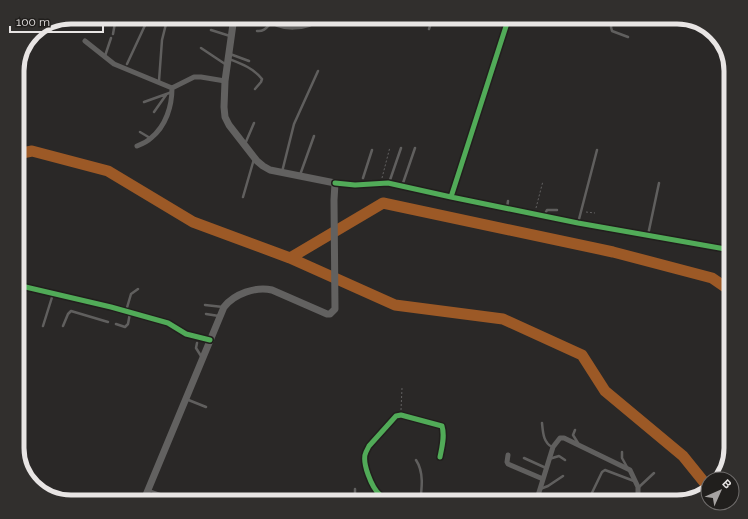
<svg xmlns="http://www.w3.org/2000/svg" width="748" height="519" viewBox="0 0 748 519" font-family="Raleway,sans-serif">
  <rect width="100%" height="100%" fill="#2a2827"/>
  <g fill="none" stroke-linecap="round" stroke-linejoin="round">
    <!-- river -->
    <path stroke="#9c5926" stroke-width="11" d="M17,154L32,151L108,171L193,222L290,258L383,203L613,252L712,278L731,291
      M290,258L395,305L503,319L582,355L605,391L683,456L708,487"/>
    <!-- path -->
    <path stroke="#616060" stroke-width="1" stroke-dasharray="2 2" stroke-linecap="butt" d="M731,150L728,161L731,184
      M382,178L390,147
      M536,208L543,181
      M586,212L595,213
      M401,410L402,388"/>
    <!-- lane -->
    <path stroke="#605f5e" stroke-width="2.5" d="M224,17L233,20
      M614,17L611,27L612,31L628,37
      M297,26L304,17
      M429,29L433,17
      M211,30L230,36
      M257,31C264,32 267,27 272,22
      M113,34L116,17
      M201,48L225,64
      M230,54L249,61
      M105,56L111,38
      M229,59C242,64 253,68 262,79L261,82L255,89
      M127,64L147,21
      M159,81L162,40L166,24
      M144,102L172,92
      M154,112L166,95
      M140,132L150,138
      M245,144L254,123
      M282,172L294,124L318,71
      M300,175L314,136
      M363,178L372,150
      M389,183L401,148
      M402,186L415,148
      M243,197L254,159
      M507,208L508,201
      M544,216L547,210H557
      M578,223L597,150
      M648,235L659,183
      M205,305L223,307
      M126,311L131,294L138,289
      M206,314L219,316
      M116,324L125,327L128,324L130,313
      M43,326L53,294
      M63,326L68,314L71,311L108,322
      M197,343L196,348L201,356
      M186,399L206,407
      M542,423C543,432 543,442 552,447
      M575,430L573,435L578,443
      M622,452V458L627,467
      M524,458L546,468
      M549,459L559,456L565,460
      M416,460C424,472 422,488 420,502
      M639,487L654,473
      M355,489V496L360,502
      M540,489L548,486L563,476
      M148,490L183,502
      M455,499L459,502
      M589,499L602,472L605,470L634,481
      M500,501L502,502"/>
    <!-- street -->
    <path stroke="#605f5e" stroke-width="5" d="M267,17C279,31 308,30 321,17
      M85,41L114,64L172,88
      M172,88L194,77H201L225,81
      M137,146C142,144 147,142 151,138C166,126 172,106 172,88
      M335,183L355,185L388,183L451,197L578,223L731,250
      M451,197L509,17
      M17,285L111,307L168,323L186,334L210,340
      M508,455L507,462L508,464L543,479
      M401,502C396,500 385,499 380,495C372,488 361,462 366,452C367,450 368,448 369,446L396,416L401,415L442,426C445,436 442,447 440,457
      M536,502L553,447L560,438H564L630,470L638,487V495L635,502"/>
    <!-- secondary -->
    <path stroke="#626160" stroke-width="7" d="M143,502L224,307C234,294 256,286 272,290L327,314H330L335,309L334,200L335,183L270,170L263,166L257,161L229,125L225,117L224,107L225,81L234,17"/>
    <!-- cycleway casing -->
    <g stroke="#211f1d" stroke-width="8">
      <path id="cycleway" d="M335,183L355,185L388,183L451,197L578,223L731,250
        M451,197L509,17
        M17,285L111,307L168,323L186,334L210,340
        M401,502C396,500 385,499 380,495C372,488 361,462 366,452C367,450 368,448 369,446L396,416L401,415L442,426C445,436 442,447 440,457"/>
    </g>
    <!-- cycleway -->
    <use href="#cycleway" stroke="#51ab58" stroke-width="5"/>
  </g>
  <!-- crop -->
  <path d="M0 0H748V519H0ZM71 24H677A47 47 0 0 1 724 71V448A47 47 0 0 1 677 495H71A47 47 0 0 1 24 448V71A47 47 0 0 1 71 24Z" fill="#312f2d" fill-rule="evenodd"/>
  <path fill="none" stroke="#e8e5e4" stroke-width="5" d="M71 24H677A47 47 0 0 1 724 71V448A47 47 0 0 1 677 495H71A47 47 0 0 1 24 448V71A47 47 0 0 1 71 24Z"/>
  <!-- north arrow -->
  <g transform="translate(720 491) rotate(45)"><circle r="19" fill="#211f1d" stroke="#716e6d"/>
  <path d="M0-3L7 15L0 10L-7 15Z" fill="#a6a3a2"/>
  <text y="-6" font-size="11" font-weight="bold" text-anchor="middle" fill="#e8e5e4">B</text>
  </g>
  <!-- scale -->
  <path d="M10 26v6h93v-6" fill="none" stroke="#e8e5e4" stroke-width="2"/>
  <text x="16" y="26" font-size="12" fill="#e8e5e4" stroke="#211f1d" stroke-width="3" paint-order="stroke">100 m</text>
</svg>
